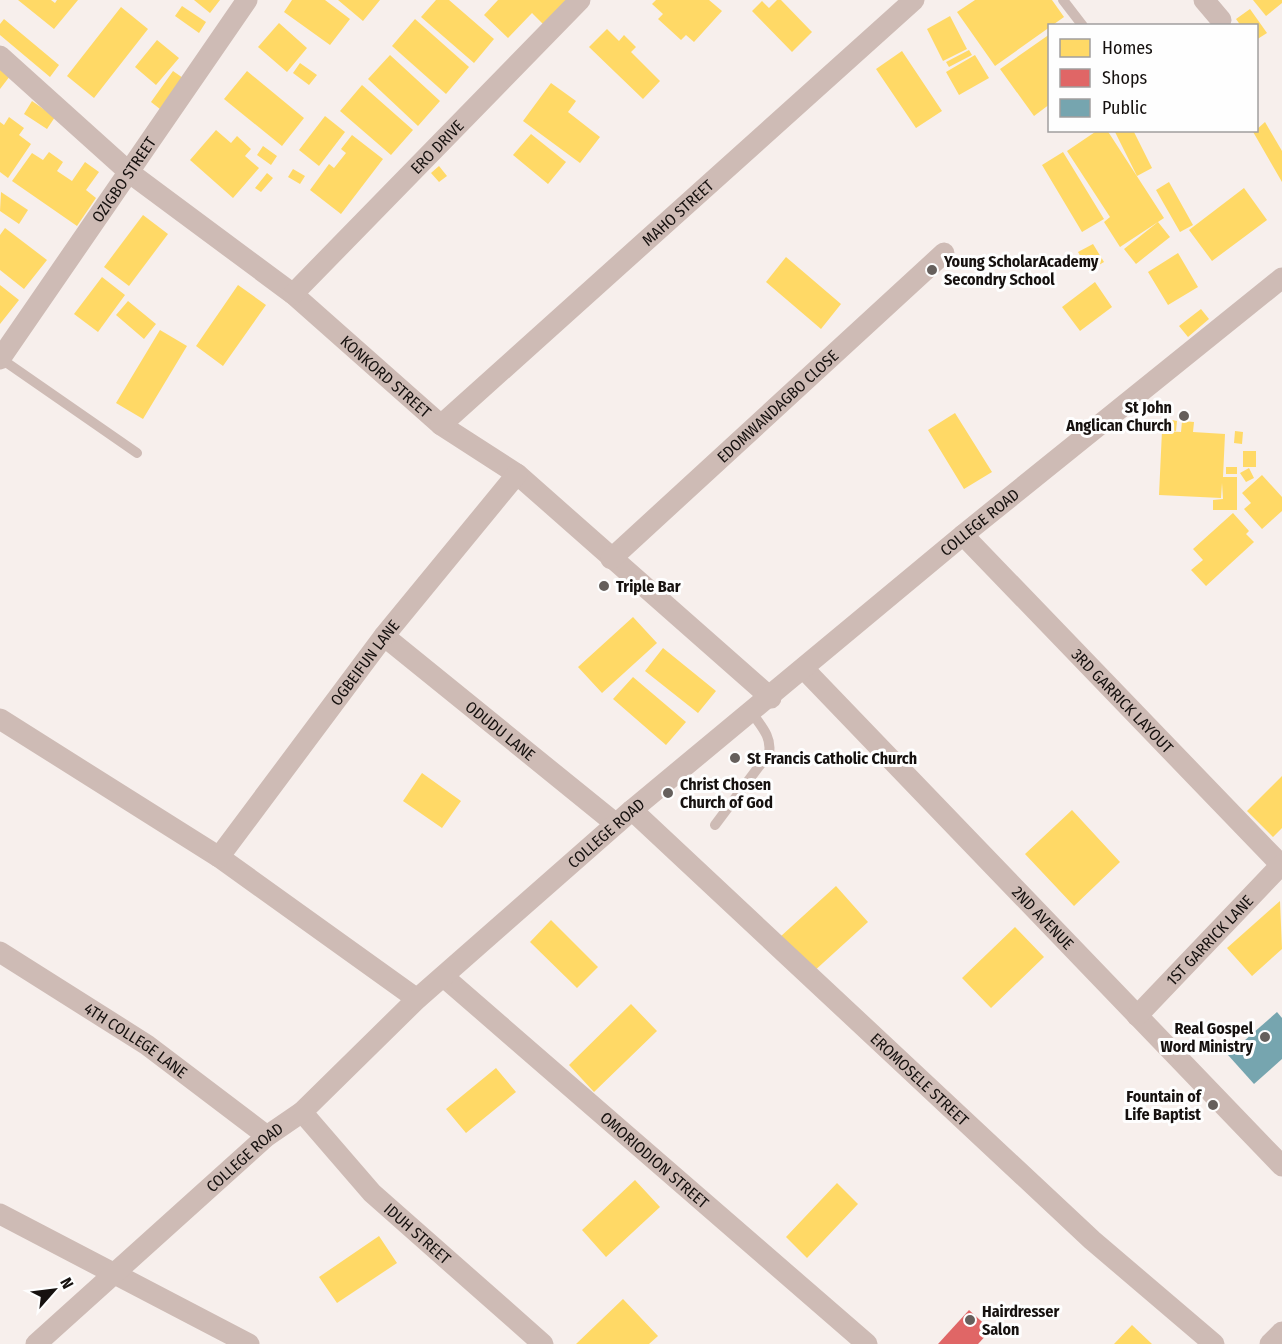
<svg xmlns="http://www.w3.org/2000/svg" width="1282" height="1344" viewBox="0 0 1282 1344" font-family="'Fira Sans Condensed',sans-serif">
  <rect width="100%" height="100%" fill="#f7efec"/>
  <!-- homes -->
  <path fill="#ffd966" d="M18,0H51L55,3L57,0H78L54,29Z
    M194,0H220L210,13Z
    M292,0H325L350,19L330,45L284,12Z
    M338,0H380L363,21Z
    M436,0H449L494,39L474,63L421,17Z
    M498,0H567L543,24L532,13L508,38L484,15Z
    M656,0H709L722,11L694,42L686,35L681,40L658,19L663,14L652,4Z
    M777,0H781L812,32L792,52L752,11L762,1L769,8Z
    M975,0H1052L1064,17L995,66L957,12Z
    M1253,0H1282V3L1266,16Z
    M182,6L206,22L199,33L175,16Z
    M121,7L148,29L94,98L67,76Z
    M1250,9L1267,33L1256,40V26H1241L1236,19Z
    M950,16L967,49L943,61L927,29Z
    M4,19L59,65L50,77L0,35V24Z
    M415,19L469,67L446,94L392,46Z
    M279,23L307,48L287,72L258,47Z
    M607,29L619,41L624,35L636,47L631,52L660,81L643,99L589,47Z
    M1050,34V104L1034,116L1000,69Z
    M157,40L179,58L156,85L135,67Z
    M969,50L972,55L949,67L946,62Z
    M902,51L942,111L916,128L876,69Z
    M390,55L440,101L418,126L368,79Z
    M975,55L989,78L959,95L946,72Z
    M300,63L317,75L309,85L293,73Z
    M0,68L10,76L0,89Z
    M173,71L183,78L160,109L151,102Z
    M247,71L304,118L282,146L224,99Z
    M551,83L576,101L568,112L600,137L580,163L523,121Z
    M362,85L413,130L391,155L340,111Z
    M32,101L55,117L47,129L24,114Z
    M325,116L345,132L319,166L299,150Z
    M9,117L24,128L19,135L31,144L8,178L0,172V122L4,125Z
    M1265,122L1282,151V182L1252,130H1256Z
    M216,130L231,143L237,136L251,149L245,156L259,168L233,198L190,160Z
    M1098,130H1107L1164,218L1120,247L1104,222L1110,217L1067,151Z
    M1114,130H1133L1152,168L1137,176Z
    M531,134L566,162L548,184L513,155Z
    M352,135L383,159L341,214L310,190L329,164L334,168L346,153L341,149Z
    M263,146L277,156L271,165L257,155Z
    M49,152L63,162L57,171L72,181L85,162L99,172L86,190L96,198L77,226L12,181L32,153L43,160Z
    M1063,152L1104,219L1082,232L1042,165Z
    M439,166L447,176L439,182L431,173Z
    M293,169L305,176L300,184L288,177Z
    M267,173L273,178L261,192L255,188Z
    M1169,182L1193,225L1180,232L1156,190Z
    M1244,188L1267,220L1212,261L1189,230Z
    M1,192L28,210L19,224L0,211Z
    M143,215L168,234L129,286L104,267Z
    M1158,222L1170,237L1136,264L1124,249Z
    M5,228L47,260L24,289L0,270V235Z
    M1093,244L1104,262L1089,271L1078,252Z
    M1178,253L1198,287L1168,305L1148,272Z
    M786,257L841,304L821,329L766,282Z
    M102,277L125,295L98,332L74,314Z
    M1095,282L1112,307L1080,331L1062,307Z
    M0,285L19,300L0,324Z
    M238,285L266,305L223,366L196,346Z
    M128,301L156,324L144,339L116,315Z
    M1201,309L1209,319L1188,337L1179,326Z
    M160,330L187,346L143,419L116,403Z
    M955,413L992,472L964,489L928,430Z
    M1172,420L1177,421L1176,431L1170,430Z
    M1182,421L1194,422L1193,432L1225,434L1223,477H1237V510H1213V500L1223,499L1222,483L1221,498L1159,495L1162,431L1181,432Z
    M1235,431L1243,432L1242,444L1234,443Z
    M1243,451H1256V467H1243Z
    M1226,467H1237V474H1226Z
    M1249,468L1254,478L1246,482L1240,473Z
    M1262,475L1282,497V511L1262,529L1244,509L1251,503L1242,493Z
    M1233,513L1249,531L1246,534L1254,542L1206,586L1191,570L1203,560L1193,549Z
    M633,617L657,643L602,693L578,667Z
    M663,648L716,691L698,713L645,671Z
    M633,677L686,722L666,745L613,699Z
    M422,773L461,801L442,828L403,801Z
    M1282,776V828L1273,837L1247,811Z
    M1072,810L1120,862L1074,906L1025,854Z
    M836,886L868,922L812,973L780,937Z
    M1280,901L1282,949L1252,976L1227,948Z
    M551,920L598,967L577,988L530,942Z
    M1015,927L1044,957L991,1008L962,978Z
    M631,1004L657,1031L594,1092L569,1065Z
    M496,1068L516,1092L466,1133L446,1109Z
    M635,1180L660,1207L606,1257L582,1230Z
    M837,1183L858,1204L807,1258L786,1237Z
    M379,1236L397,1263L337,1303L319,1277Z
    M623,1299L658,1336L649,1344H576Z
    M1132,1325L1152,1344H1114Z"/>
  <!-- shops -->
  <path fill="#e06666" d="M969,1310L991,1330L978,1344H938Z"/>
  <!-- public -->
  <path fill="#76a5af" d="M1277,1012L1282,1018V1059L1254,1084L1228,1055Z"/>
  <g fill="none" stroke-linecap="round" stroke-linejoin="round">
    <!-- service -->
    <path stroke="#cebbb5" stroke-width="10" d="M1063,0L1083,26
      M0,358L137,453
      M715,825L769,753C772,737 761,726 752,713"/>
    <!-- minor -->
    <g stroke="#cebbb5" stroke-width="21">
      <path d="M1204,0L1221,20"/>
      <path id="s1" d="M0,56L130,173L293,294L441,425L517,474L771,698"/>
      <path id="s2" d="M293,294L580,0"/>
      <path id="s3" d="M0,359L247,0"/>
      <path id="s4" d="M441,425L914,0"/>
      <path id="s5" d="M963,535L1282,866"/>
      <path id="s6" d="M611,559L944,253"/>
      <path id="s7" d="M384,636L616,824"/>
      <path id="s8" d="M804,669L1282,1166"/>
      <path d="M0,719L219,857L417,999"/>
      <path id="s9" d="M632,810L1092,1240L1214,1344"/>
      <path id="s10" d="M219,857L384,636L517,474"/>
      <path id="s11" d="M0,952L147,1045L267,1136"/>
      <path id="s12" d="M444,977L867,1344"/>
      <path id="s13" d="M1137,1016L1281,865"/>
      <path id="s14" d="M302,1112L372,1193L543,1344"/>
      <path d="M0,1214L249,1344"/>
      <path id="s15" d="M36,1344L267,1136L302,1112L417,999L632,810L963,535L1282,278"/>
      <path d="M1270,1344L1282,1332"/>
    </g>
  </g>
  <!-- markers -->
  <g fill="#655f5c" stroke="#fefefe" stroke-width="2">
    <circle cx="932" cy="270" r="6"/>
    <circle cx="1184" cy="416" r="6"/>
    <circle cx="604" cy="586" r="6"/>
    <circle cx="735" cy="758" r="6"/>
    <circle cx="668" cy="793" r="6"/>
    <circle cx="1265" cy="1037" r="6"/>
    <circle cx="1213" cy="1105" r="6"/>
    <circle cx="970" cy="1320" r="6"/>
  </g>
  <g text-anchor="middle" stroke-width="6" stroke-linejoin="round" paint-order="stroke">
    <!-- street labels -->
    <g font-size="16" fill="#16110f" stroke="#fefefe">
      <text dy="6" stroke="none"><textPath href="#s2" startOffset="206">ERO DRIVE</textPath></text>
      <text dy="6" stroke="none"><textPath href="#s3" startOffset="218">OZIGBO STREET</textPath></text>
      <text dy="6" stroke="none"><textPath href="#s4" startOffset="318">MAHO STREET</textPath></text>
      <text dy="6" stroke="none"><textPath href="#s1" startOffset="502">KONKORD STREET</textPath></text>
      <text dy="6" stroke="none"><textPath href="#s6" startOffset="226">EDOMWANDAGBO CLOSE</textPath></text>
      <text dy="6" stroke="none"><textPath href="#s15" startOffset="1252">COLLEGE ROAD</textPath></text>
      <text dy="6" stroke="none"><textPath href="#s10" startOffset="243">OGBEIFUN LANE</textPath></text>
      <text dy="6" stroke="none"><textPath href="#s5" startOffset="230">3RD GARRICK LAYOUT</textPath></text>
      <text dy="6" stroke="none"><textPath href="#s7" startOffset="150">ODUDU LANE</textPath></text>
      <text dy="6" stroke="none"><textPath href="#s15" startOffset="766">COLLEGE ROAD</textPath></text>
      <text dy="6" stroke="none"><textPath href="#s8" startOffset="345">2ND AVENUE</textPath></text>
      <text dy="6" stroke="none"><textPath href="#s13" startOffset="105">1ST GARRICK LANE</textPath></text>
      <text dy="6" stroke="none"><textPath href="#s11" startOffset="162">4TH COLLEGE LANE</textPath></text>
      <text dy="6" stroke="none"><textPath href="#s9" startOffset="394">EROMOSELE STREET</textPath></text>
      <text dy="6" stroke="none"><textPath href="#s15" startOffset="280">COLLEGE ROAD</textPath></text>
      <text dy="6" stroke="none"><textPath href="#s12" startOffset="279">OMORIODION STREET</textPath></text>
      <text dy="6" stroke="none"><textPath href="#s14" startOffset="168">IDUH STREET</textPath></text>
    </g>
    <!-- poi labels -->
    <g font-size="16" font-weight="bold" fill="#16110f" stroke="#fefefe" text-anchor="start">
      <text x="944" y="267">Young ScholarAcademy<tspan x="944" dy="18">Secondry School</tspan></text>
      <text x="1172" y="413" text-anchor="end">St John<tspan x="1172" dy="18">Anglican Church</tspan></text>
      <text x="616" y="592">Triple Bar</text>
      <text x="747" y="764">St Francis Catholic Church</text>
      <text x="680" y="790">Christ Chosen<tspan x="680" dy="18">Church of God</tspan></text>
      <text x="1253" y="1034" text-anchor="end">Real Gospel<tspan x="1253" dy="18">Word Ministry</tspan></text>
      <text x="1201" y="1102" text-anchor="end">Fountain of<tspan x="1201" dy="18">Life Baptist</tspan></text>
      <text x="982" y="1317">Hairdresser<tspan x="982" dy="18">Salon</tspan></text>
    </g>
  </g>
  <!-- legend -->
  <rect x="1048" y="24" width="210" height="108" fill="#fefefe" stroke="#a19f9e" stroke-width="1.5"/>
  <rect x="1060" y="39" width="30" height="18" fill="#ffd966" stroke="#a19f9e" stroke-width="1.5"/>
  <text x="1102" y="54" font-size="18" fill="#16110f">Homes</text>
  <rect x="1060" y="69" width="30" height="18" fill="#e06666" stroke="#a19f9e" stroke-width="1.5"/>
  <text x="1102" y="84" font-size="18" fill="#16110f">Shops</text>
  <rect x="1060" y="99" width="30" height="18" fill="#76a5af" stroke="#a19f9e" stroke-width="1.5"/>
  <text x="1102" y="114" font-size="18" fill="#16110f">Public</text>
  <!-- north arrow -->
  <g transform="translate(54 1290) rotate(62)" stroke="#fefefe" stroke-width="4.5" paint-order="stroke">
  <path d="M0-4.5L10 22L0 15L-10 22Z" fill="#16110f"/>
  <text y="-9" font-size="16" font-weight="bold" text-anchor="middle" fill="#16110f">N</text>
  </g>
</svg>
